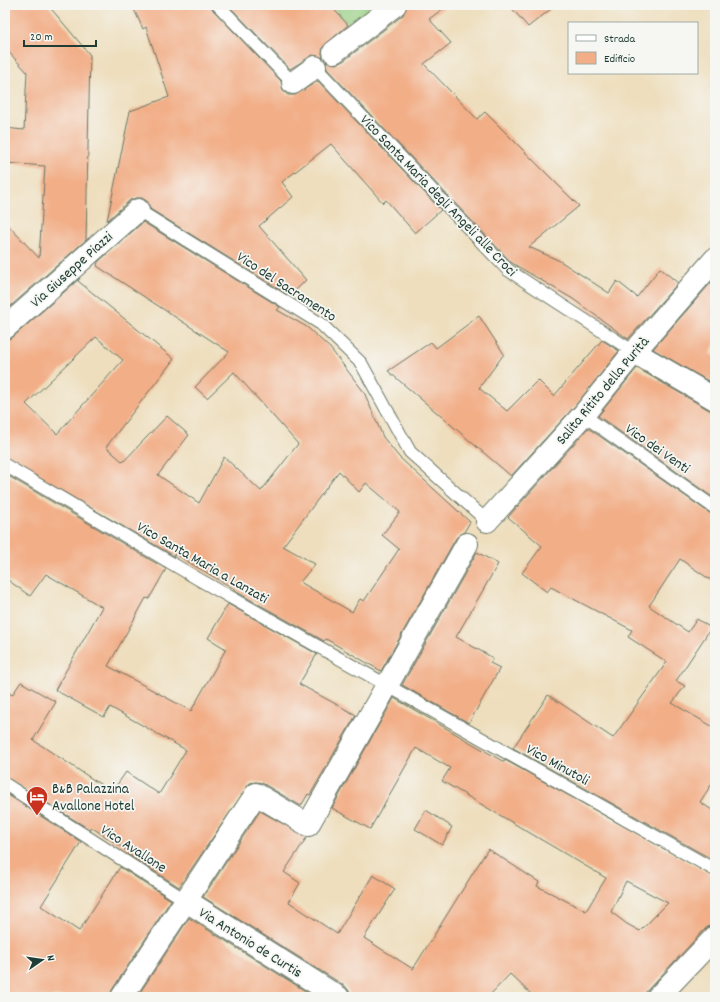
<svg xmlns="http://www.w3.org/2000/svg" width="720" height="1002" viewBox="0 0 720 1002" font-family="Dekko,sans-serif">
  <rect width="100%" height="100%" fill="#f6f6f2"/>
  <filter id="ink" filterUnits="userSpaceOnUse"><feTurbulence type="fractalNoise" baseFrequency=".025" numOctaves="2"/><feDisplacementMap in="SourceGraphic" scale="8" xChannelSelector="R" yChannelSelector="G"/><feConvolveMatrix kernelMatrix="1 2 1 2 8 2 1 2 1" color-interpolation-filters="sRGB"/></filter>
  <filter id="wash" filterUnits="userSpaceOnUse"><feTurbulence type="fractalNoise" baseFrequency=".012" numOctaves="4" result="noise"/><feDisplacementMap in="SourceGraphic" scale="16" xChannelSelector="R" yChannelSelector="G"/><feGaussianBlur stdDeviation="0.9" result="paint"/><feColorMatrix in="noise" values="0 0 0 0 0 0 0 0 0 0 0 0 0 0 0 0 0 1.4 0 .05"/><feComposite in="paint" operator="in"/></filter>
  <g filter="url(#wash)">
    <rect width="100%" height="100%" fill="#eedebd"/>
    <!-- green -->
    <path fill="#97cf82" stroke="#5b865b" d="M332,5H383L351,28Z"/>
    <g id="blocks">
      <!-- building -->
      <path fill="#f2ae87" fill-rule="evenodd" d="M5,5H48L90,55L86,240L5,311V222L39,258L45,166L5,163V128L24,130L27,72L5,48Z
        M132,5H211L213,10L281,81L283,91L288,95H295L318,81L441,210L415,233L386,200L383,203L331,144L282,182L293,197L259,226L306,280L290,296L150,209L148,202L142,198H136L130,200L107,221L130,111L169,97L146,27L143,29Z
        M228,5H330L348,25L323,47L322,53L323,58L313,55L290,69Z
        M407,5H448L429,19L451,43L424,64L477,119L485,112L579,206L529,247L560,261L609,293L617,281L637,297L660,268L678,283L628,339L573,299L512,263L327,69L326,61L335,64L342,62L403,15Z
        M509,5H556L528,27Z
        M143,222L280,307L277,310L307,327L330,348L364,392L383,437L399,457L470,522L464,532L456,538L381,671L326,639L324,641L235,591L236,590L175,554L174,556L5,458V340L13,337L80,278L78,281L174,359L106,447L123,462L167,416L189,435L158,475L199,503L224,457L261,491L298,444L234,372L207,398L195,387L229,352L97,266L98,262ZM96,337L123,360L57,434L26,404ZM339,471L359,492L366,483L400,512L382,535L399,549L364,601L360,599L352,612L300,582L315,564L283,546Z
        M715,278V343L710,354L715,357V385L653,349Z
        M479,316L504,354L479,388L507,411L538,380L554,396L602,340L619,351L574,407L511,476L388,371L431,342L436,348Z
        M637,368L709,410L715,411V499L598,416Z
        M588,428L711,514L715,515V583L680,559L649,606L688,632L697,619L711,628L676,681L685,686L672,703L715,728V779L700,802L715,812V861L513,748L548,695L613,738L667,662L628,637L632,630L551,587L547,592L522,573L542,546L508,517Z
        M5,474L166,569L149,599L146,598L108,666L191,711L226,649L208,638L228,604L317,654L299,684L356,715L310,795L308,794L301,806L262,783L256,782L250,783L179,887L128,854L129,852L91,827L89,829L5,777V690L12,695L21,682L56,702L33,740L112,792L126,772L159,794L186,750L110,707L104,717L55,690L102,607L46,574L30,596L5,578Z
        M477,552L498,564L456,637L493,658L490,663L500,668L469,723L402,685Z
        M394,698L504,762L505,760L715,877V923L706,928L641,997H534L510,974L488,997H350L349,991L345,986L203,897L260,811L307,837L284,872L300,883L289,902L337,934L373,875L395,889L364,938L413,969L488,849L539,882L537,886L586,911L606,878L442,781L450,768L416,748L370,829L332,808ZM626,881L668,903L640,931L627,924L611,912Z
        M5,793L81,842L41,906L79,931L120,867L171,900L112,990L110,997H5Z
        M426,810L452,827L442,845L415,829Z
        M189,918L315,997H137Z"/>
    </g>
  </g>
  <g filter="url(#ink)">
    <use href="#blocks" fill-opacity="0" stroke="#677564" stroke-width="1"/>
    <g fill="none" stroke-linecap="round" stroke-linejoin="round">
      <!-- service casing -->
      <g stroke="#677564" stroke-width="14">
        <path id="service" d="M218,5L293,83
          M315,67L508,270L634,352
          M138,210L321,324L361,363L410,452L487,521
          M583,415L715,508
          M5,465L200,580L715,870
          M5,784L185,900"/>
      </g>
      <!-- minor casing -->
      <g stroke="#677564" stroke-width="24">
        <path id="minor" d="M334,52L395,5
          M293,83L315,67
          M5,328L138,210
          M634,352L715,399
          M487,521L583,415L634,352L715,259
          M185,900L338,997
          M122,997L256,794L308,825L467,544
          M658,997L715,937"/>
      </g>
      <!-- service -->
      <use href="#service" stroke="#fff" stroke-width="12"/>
      <!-- minor -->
      <use href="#minor" stroke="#fff" stroke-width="22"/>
    </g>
  </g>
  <!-- icons -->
  <defs>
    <g id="hotel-pin" transform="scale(1.15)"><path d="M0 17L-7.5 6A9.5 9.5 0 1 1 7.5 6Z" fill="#c8321e" stroke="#f6f6f2"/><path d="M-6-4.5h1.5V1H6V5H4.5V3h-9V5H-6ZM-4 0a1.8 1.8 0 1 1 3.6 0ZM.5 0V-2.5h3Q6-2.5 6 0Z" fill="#fff"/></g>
  </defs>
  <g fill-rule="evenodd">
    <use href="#hotel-pin" x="37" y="797"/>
  </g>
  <g text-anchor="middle" stroke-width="3.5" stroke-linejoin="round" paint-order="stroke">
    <!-- street labels -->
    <g font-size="15" fill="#1f3d34" stroke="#f6f6f2">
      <text transform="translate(439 195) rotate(46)" y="5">Vico Santa Maria degli Angeli alle Croci</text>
      <text transform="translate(71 269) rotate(-42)" y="5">Via Giuseppe Piazzi</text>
      <text transform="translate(287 286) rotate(33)" y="5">Vico del Sacramento</text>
      <text transform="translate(602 390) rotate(-50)" y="5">Salita Ritito della Purità</text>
      <text transform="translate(658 448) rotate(35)" y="5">Vico dei Venti</text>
      <text transform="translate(203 562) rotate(30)" y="5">Vico Santa Maria a Lanzati</text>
      <text transform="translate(558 764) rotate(29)" y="5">Vico Minutoli</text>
      <text transform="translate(134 848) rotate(33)" y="5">Vico Avallone</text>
      <text transform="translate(251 942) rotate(32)" y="5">Via Antonio de Curtis</text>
    </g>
    <!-- poi labels -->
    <g font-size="15" fill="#1f3d34" stroke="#f6f6f2" text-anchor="start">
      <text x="52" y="793">B&amp;B Palazzina<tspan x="52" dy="17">Avallone Hotel</tspan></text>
    </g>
  </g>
  <!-- margin -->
  <rect width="720" height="1002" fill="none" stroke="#f6f6f2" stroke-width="20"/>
  <!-- legend -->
  <rect x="568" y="22" width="130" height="52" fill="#f6f6f2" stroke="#a0aca6"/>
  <rect x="576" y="35" width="20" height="6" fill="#ffffff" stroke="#a0aca6"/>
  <text x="604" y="42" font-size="12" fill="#1f3d34">Strada</text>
  <rect x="576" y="52" width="20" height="12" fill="#f2ae87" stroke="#a0aca6"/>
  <text x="604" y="62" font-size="12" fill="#1f3d34">Edificio</text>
  <!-- north arrow -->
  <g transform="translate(42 960) rotate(77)" stroke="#f6f6f2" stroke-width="3" paint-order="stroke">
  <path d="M0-3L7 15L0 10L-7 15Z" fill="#1f3d34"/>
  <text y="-6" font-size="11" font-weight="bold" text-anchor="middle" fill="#1f3d34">N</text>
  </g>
  <!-- scale -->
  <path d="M24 40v6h72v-6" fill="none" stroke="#1f3d34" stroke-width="2"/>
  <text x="30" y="40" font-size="12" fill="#1f3d34" stroke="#f6f6f2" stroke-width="3" paint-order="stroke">20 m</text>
</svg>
